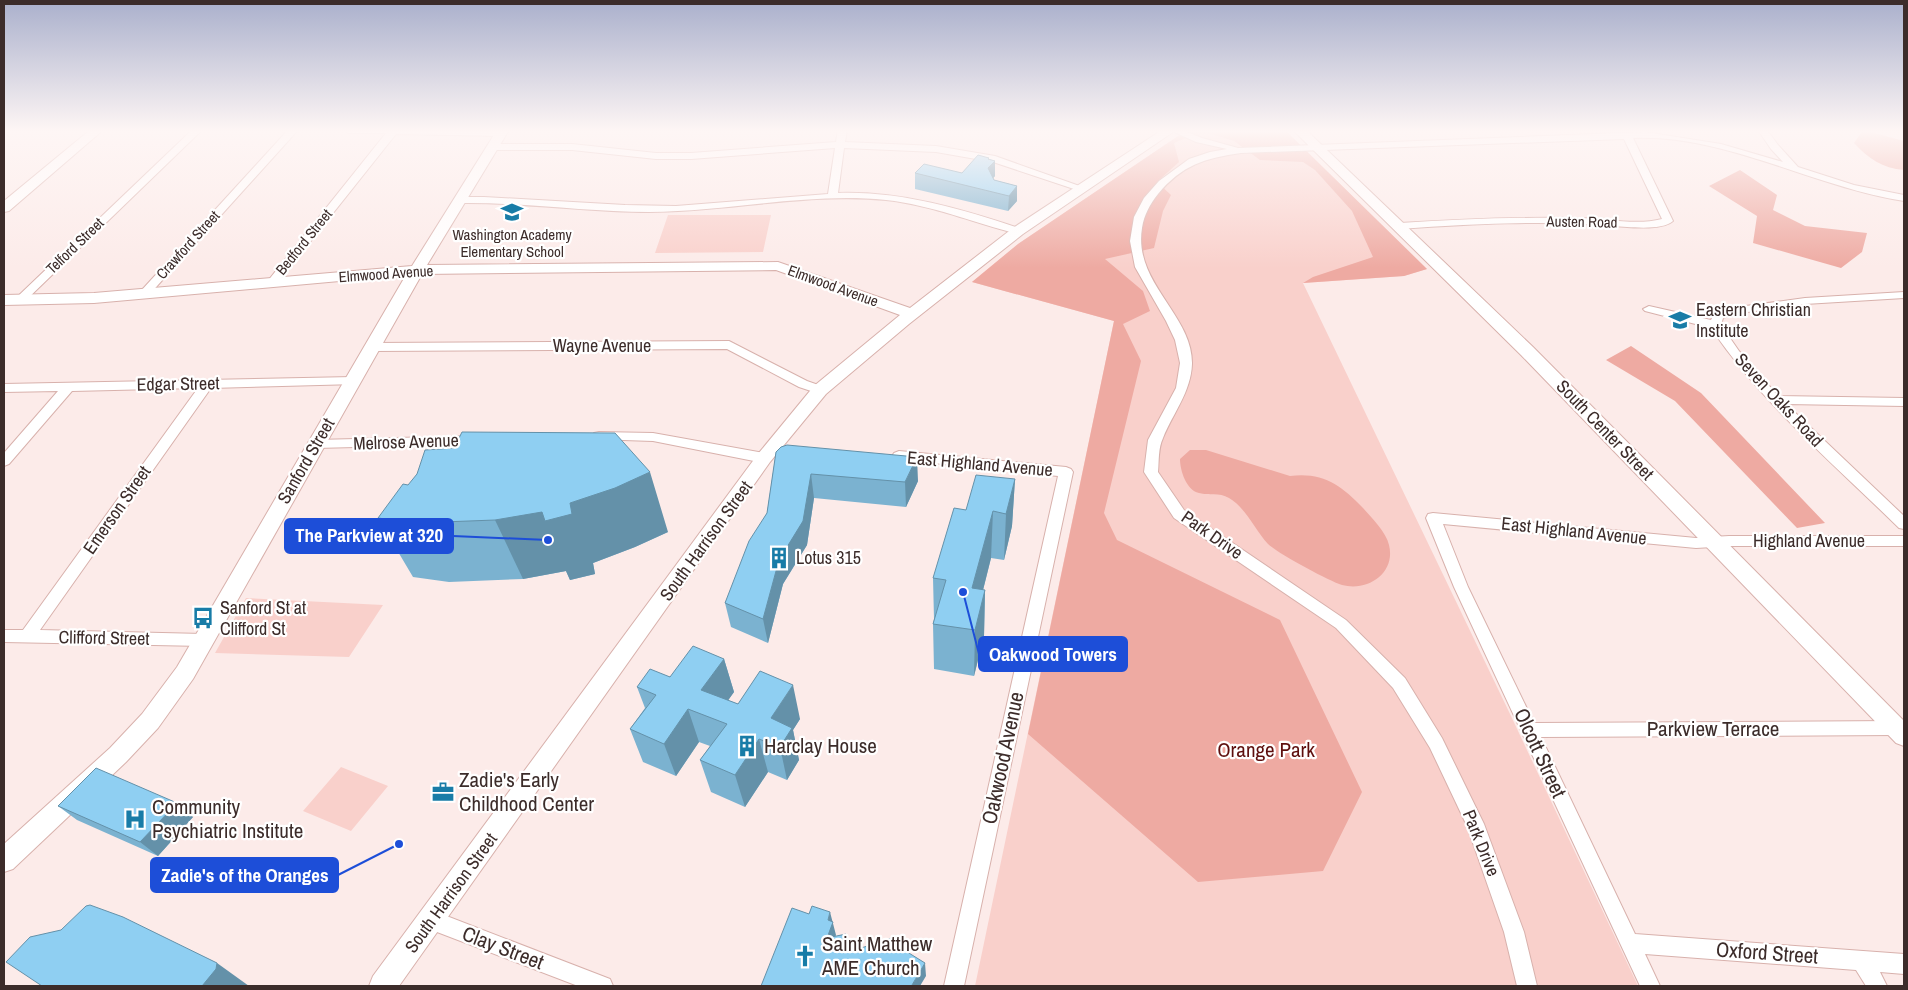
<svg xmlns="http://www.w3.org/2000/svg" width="1908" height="990" viewBox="0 0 1908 990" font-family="'Archivo Narrow',sans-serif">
  <rect width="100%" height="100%" fill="#fcebe9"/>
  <!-- green -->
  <path fill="#f9d0cb" d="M1187,130H1285L1427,269L1404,276L1303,283L1511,716L1638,986H975L1114,321L972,282L1018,244Z
    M668,215H771L763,252L655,253Z
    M246,598L383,605L349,657L215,653Z
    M341,767L388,786L351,831L303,811Z"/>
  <!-- forest -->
  <path fill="#eeaaa2" d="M1187,130H1285L1427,269L1404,276L1303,283L1313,277L1373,257L1352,211L1315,170L1303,162L1260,160L1234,141L1202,131L1174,143L1179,162L1157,182L1171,195L1163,211L1154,248L1105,259L1143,291L1150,311L1123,324L1141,361L1104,513L1117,540L1280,620L1362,792L1323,871L1198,882L1028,734L1114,321L972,282L1018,244Z
    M1863,130L1904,141V170C1882,168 1869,159 1854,143Z
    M1740,170L1777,195L1773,210L1805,226L1867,233L1862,252L1841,268L1753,243L1757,216L1709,186Z
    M1631,346L1701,393L1825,523L1797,528L1675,401L1606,360Z
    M1190,450H1206L1290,476C1323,472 1341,485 1363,508C1372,518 1386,532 1389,545C1396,573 1368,592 1342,585C1329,581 1277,553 1268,544C1255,530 1246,508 1229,498C1219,492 1209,496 1199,493C1186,490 1180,470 1180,459Z"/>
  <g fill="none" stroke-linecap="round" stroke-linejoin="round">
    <!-- street casing -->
    <g stroke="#d8b1ac" stroke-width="2">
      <path id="street" d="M192,130H202L23,303H15L13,301L15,299Z
        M288,130H298L148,296H140L138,294L140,292Z
        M344,130C363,128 498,127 506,133L501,136L396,134L275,286H267L265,284L267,282L386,133H349Z
        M838,130H847L845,142L936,146L995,156L1088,189L1083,192L993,162L936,152L844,148L838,193C902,191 961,209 1022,229L1023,231L1018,234C974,223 932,205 886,200C807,192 728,212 649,212C586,212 523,202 460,203L455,200L460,197H484L625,205L676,206L828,194L835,148L691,159H656L572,150H493L488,147L493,144H572L656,153H691L836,142Z
        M1170,130H1182L1202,138L1238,148L1645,132L1721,144L1783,162L1771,149L1758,130H1767L1778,145L1798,167L1854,185L1904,195V201C1814,187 1724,134 1633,138L1673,221C1662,231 1629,227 1614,226C1543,220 1471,224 1400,229L1395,226L1400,223C1460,219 1519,217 1579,218C1606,218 1635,226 1662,219L1624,139L1241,153C1205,158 1182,165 1158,194C1150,204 1144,215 1142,228C1133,283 1193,315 1192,364C1191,392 1173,413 1163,438C1158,448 1159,461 1158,472L1184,510L1346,620L1405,678L1442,738L1484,824L1524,932L1537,986H1517L1504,932L1467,826L1430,748L1393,688L1336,628L1174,518L1144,472L1148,440L1176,388L1180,363L1175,340L1166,321L1135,267L1130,241L1134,217L1144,198L1159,181L1189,159L1210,152L1227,149L1196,142Z
        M1904,292V298L1805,304L1733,314L1723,318L1721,325L1739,351L1778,396L1904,398V406L1786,404L1904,516V529L1899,528C1832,462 1764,406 1711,328L1645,311L1643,309L1649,306L1711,320L1714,314L1731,308L1805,298Z
        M729,341L807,381L824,387L826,390L820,394L799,387L727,349L372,351L366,347L372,343Z
        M353,377L357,378L359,381L357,384L211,388L40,630L203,634L209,635L211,640L209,645L203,646L4,642V630H23L198,388L72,391L9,464L4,466V453L58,391L4,392V384Z
        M599,432L653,433L764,453L769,455L771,458L769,461L764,463L653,441L594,439L593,436L594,433Z
        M475,436L480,437L482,440L480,443L475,444L316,448L311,447L309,444L311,441L316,440Z
        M899,451L1066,467L1071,469L1073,472L964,986H944L1058,476L894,459L892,456L894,453Z
        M1433,513L1696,538L1729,536H1904V546H1729L1696,548L1443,524L1468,587L1534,723L1897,721L1903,723V733L1897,735L1541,737L1635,934L1904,954V974L1880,972L1887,986H1866L1856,970L1645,954L1660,986H1640L1454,587L1426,518L1428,514Z
        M431,910L610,979L613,986H578L424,927L421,920L424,913Z"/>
    </g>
    <!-- secondary casing -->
    <g stroke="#d8b1ac" stroke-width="2">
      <path id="secondary" d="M90,130H103L9,211L4,212V201Z
        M497,130H509L427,265L778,262L910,308L1013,228L1162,130H1176L1023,234L909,324L826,394L770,462L399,986H369L373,976L758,454L814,386L900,315L776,270L422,274L193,679L158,728L126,762L13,869L4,872V844L110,748L142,714L177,667L406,275L94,303L4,305V295L94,293L412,266Z
        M1293,130H1306L1533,347L1904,721V746L1896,743L1521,355Z"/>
    </g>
    <!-- street -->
    <use href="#street" fill="#fff" fill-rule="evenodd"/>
    <!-- secondary -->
    <use href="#secondary" fill="#fff" fill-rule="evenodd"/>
  </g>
  <!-- wall -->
  <path fill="#7bb2d0" d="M989,159L995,161V176L993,178L994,180L1017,186V201L1008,211L915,189V173H962Z
    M776,452L918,481L906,507L814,498L807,545L783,584L768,643L731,627L725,603L767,513Z
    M1015,479L1012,526L1004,560L991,558L983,590H985L984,636L974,676L934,669L933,624L934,619L933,578Z
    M408,485L668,532L635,547L593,563L595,574L570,580L566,571L523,579L449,582L413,577L378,518Z
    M724,659L734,692L728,700L738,704L800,719L793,730L799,760L787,780L768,772L745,807L711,792L700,760L710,746L699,742L676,776L643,762L630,729L645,708L637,687Z
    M58,806L193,817L158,856L77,820Z"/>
  <!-- shaded-wall -->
  <path fill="#6491a9" d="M989,158V167L995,161V176L988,184V159Z
    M1017,186V201L1008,211L1009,196Z
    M917,457L918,481L906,507L905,482Z
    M650,472L668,532L635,547L593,563L595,574L570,580L566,571L523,579L495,520L570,503Z
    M811,474L814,498L807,545L783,584L768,643L763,619L779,560Z
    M1015,479L1012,526L1004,560L1006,514Z
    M993,511L991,558L973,630L972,588Z
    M985,590L984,636L974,676L975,630Z
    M724,659L734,692L715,719L701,690Z
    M793,685L800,719L793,730L799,760L787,780L780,747L771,718Z
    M688,709L699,742L676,776L664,744Z
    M759,739L768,772L745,807L735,775Z
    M177,803L193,817L158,856L140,842Z
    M830,912L836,935L830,951L827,938L828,920Z
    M217,963L249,986H202Z
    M925,963L926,976L920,986H912V985Z"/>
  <!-- building -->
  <path fill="#8fcff2" stroke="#6491a9" d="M978,155L989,158L988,159L995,161L988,168L994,180L1017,186L1009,196L915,173L924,164L962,173Z
    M462,432L615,433L650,472L615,488L570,503L572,514L545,521L542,512L495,520L416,523L378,518L403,484L408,485L417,474L425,450L454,448Z
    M787,445L917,457L905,482L811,474L803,521L779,560L763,619L725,603L749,541L767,513L776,452L781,447Z
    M976,475L1015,479L1006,514L993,511L972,588L985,590L975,630L933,624L946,580L933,578L954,508L966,510Z
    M693,646L724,659L701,690L738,704L760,671L793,685L771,718L792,728L780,747L759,739L735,775L700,760L727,724L688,709L664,744L630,729L656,695L637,687L650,669L670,677Z
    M96,768L177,803L140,842L58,806Z
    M90,905L123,917L217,963L216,969L202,986H42L6,962L30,937L61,930L86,906Z
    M812,906L830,912L828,920L833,922L827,938L846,934L849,952L901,935L904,950L925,963L912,985V986H761L792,908L809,914Z"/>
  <!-- sky -->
  <linearGradient id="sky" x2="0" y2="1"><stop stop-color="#aab0cc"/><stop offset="0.49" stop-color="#fef6f5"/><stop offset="1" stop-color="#fef6f5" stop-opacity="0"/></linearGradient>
  <rect width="1908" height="268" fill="url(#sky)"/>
  <!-- icons -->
  <defs>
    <g id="school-bare" transform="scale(1.725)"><path d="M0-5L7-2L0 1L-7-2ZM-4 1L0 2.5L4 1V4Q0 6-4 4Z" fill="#187ca7" stroke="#fff" stroke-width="2.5" paint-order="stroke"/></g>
    <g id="building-bare" transform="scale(1.725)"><path d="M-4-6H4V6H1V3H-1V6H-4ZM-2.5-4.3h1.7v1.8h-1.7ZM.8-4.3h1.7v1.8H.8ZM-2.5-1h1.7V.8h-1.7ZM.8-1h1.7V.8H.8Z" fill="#187ca7" stroke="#fff" stroke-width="2.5" paint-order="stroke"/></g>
    <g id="bus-bare" transform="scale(1.725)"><path d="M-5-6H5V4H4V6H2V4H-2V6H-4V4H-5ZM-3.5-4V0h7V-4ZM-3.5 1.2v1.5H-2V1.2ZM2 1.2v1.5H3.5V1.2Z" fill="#187ca7" stroke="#fff" stroke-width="2.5" paint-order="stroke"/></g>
    <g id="office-bare" transform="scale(1.725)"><path d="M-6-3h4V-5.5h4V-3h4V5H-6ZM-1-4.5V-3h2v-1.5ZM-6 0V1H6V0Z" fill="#187ca7" stroke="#fff" stroke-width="2.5" paint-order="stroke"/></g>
    <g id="hospital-bare" transform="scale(1.725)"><path d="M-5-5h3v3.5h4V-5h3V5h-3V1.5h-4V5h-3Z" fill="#187ca7" stroke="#fff" stroke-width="2.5" paint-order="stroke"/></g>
    <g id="church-bare" transform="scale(1.725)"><path d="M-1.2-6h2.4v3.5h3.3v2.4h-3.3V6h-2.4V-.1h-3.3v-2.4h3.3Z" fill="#187ca7" stroke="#fff" stroke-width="2.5" paint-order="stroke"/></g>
  </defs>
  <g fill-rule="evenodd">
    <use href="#school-bare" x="512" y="212"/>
    <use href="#school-bare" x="1680" y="320"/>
    <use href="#building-bare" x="779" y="558"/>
    <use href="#bus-bare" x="203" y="618"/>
    <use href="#building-bare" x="747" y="746"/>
    <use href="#office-bare" x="443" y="792"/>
    <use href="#hospital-bare" x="135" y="819"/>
    <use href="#church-bare" x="805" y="956"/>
  </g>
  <g text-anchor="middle" stroke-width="4.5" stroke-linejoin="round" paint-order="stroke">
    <!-- far-street labels -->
    <g font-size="15" fill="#3c2c2a" stroke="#fff">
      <text transform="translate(1582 222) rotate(1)" y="5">Austen Road</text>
      <text transform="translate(304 242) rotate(-51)" y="5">Bedford Street</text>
      <text transform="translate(188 245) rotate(-48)" y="5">Crawford Street</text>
      <text transform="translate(75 246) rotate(-44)" y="5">Telford Street</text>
      <text transform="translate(386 274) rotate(-4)" y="5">Elmwood Avenue</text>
      <text transform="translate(833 286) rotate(20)" y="5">Elmwood Avenue</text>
    </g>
    <!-- far-poi labels -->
    <g font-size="15" fill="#3c2c2a" stroke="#fff">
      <text x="512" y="240">Washington Academy<tspan x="512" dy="17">Elementary School</tspan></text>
    </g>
    <!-- poi labels -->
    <g font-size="18" fill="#3c2c2a" stroke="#fff" text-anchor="start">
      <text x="1696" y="316">Eastern Christian<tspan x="1696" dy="21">Institute</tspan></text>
      <text x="796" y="564">Lotus 315</text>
      <text x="220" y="614">Sanford St at<tspan x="220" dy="21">Clifford St</tspan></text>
    </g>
    <!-- street labels -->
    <g font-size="18" fill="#3c2c2a" stroke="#fff">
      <text x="602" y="352">Wayne Avenue</text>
      <text transform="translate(178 384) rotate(-1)" y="6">Edgar Street</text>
      <text transform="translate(1779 400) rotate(47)" y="6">Seven Oaks Road</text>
      <text transform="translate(1605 430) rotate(46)" y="6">South Center Street</text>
      <text transform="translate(406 442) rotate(-2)" y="6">Melrose Avenue</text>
      <text transform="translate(306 461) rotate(-60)" y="6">Sanford Street</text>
      <text transform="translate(980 464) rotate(5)" y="6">East Highland Avenue</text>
      <text transform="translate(117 510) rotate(-55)" y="6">Emerson Street</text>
      <text transform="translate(1574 531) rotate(6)" y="6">East Highland Avenue</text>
      <text transform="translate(1212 535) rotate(35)" y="6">Park Drive</text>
      <text transform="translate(706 541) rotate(-54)" y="6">South Harrison Street</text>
      <text x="1809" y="547">Highland Avenue</text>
      <text transform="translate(104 638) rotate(1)" y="6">Clifford Street</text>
      <text transform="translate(1481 843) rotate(68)" y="6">Park Drive</text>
      <text transform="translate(451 893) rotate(-54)" y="6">South Harrison Street</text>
    </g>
    <!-- near-street labels -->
    <g font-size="21" fill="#3c2c2a" stroke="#fff">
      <text x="1713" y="736">Parkview Terrace</text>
      <text transform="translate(1540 753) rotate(65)" y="7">Olcott Street</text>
      <text transform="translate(1003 758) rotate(-78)" y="7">Oakwood Avenue</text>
      <text transform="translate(503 948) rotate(21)" y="7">Clay Street</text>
      <text transform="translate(1767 953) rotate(4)" y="7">Oxford Street</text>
    </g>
    <!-- near-poi labels -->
    <g font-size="21" fill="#3c2c2a" stroke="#fff" text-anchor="start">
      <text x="764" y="753">Harclay House</text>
      <text x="459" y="787">Zadie's Early<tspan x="459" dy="24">Childhood Center</tspan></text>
      <text x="152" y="814">Community<tspan x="152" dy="24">Psychiatric Institute</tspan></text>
      <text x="822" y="951">Saint Matthew<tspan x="822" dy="24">AME Church</tspan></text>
    </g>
    <!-- near-park labels -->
    <g font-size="21" fill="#5e0f0e" stroke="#fff">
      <text x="1266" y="757">Orange Park</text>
    </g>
  </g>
  <!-- callouts -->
  <path fill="none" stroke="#1d4ed8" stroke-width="2" d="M548 540L453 536M963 592L979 654M399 844L338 875"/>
  <g fill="#1d4ed8" stroke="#fff" stroke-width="2">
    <circle cx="548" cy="540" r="5"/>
    <circle cx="963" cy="592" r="5"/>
    <circle cx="399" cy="844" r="5"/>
  </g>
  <g fill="#1d4ed8" stroke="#1d4ed8" stroke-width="2">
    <rect x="285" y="519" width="168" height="34" rx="5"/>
    <rect x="979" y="637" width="148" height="34" rx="5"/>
    <rect x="151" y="858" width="187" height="34" rx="5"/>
  </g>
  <g font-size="19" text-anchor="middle" font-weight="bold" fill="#fff">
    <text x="369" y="542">The Parkview at 320</text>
    <text x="1053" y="661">Oakwood Towers</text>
    <text x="245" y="882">Zadie's of the Oranges</text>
  </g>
  <!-- border -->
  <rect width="1908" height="990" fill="none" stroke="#3c2c2a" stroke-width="10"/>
</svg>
